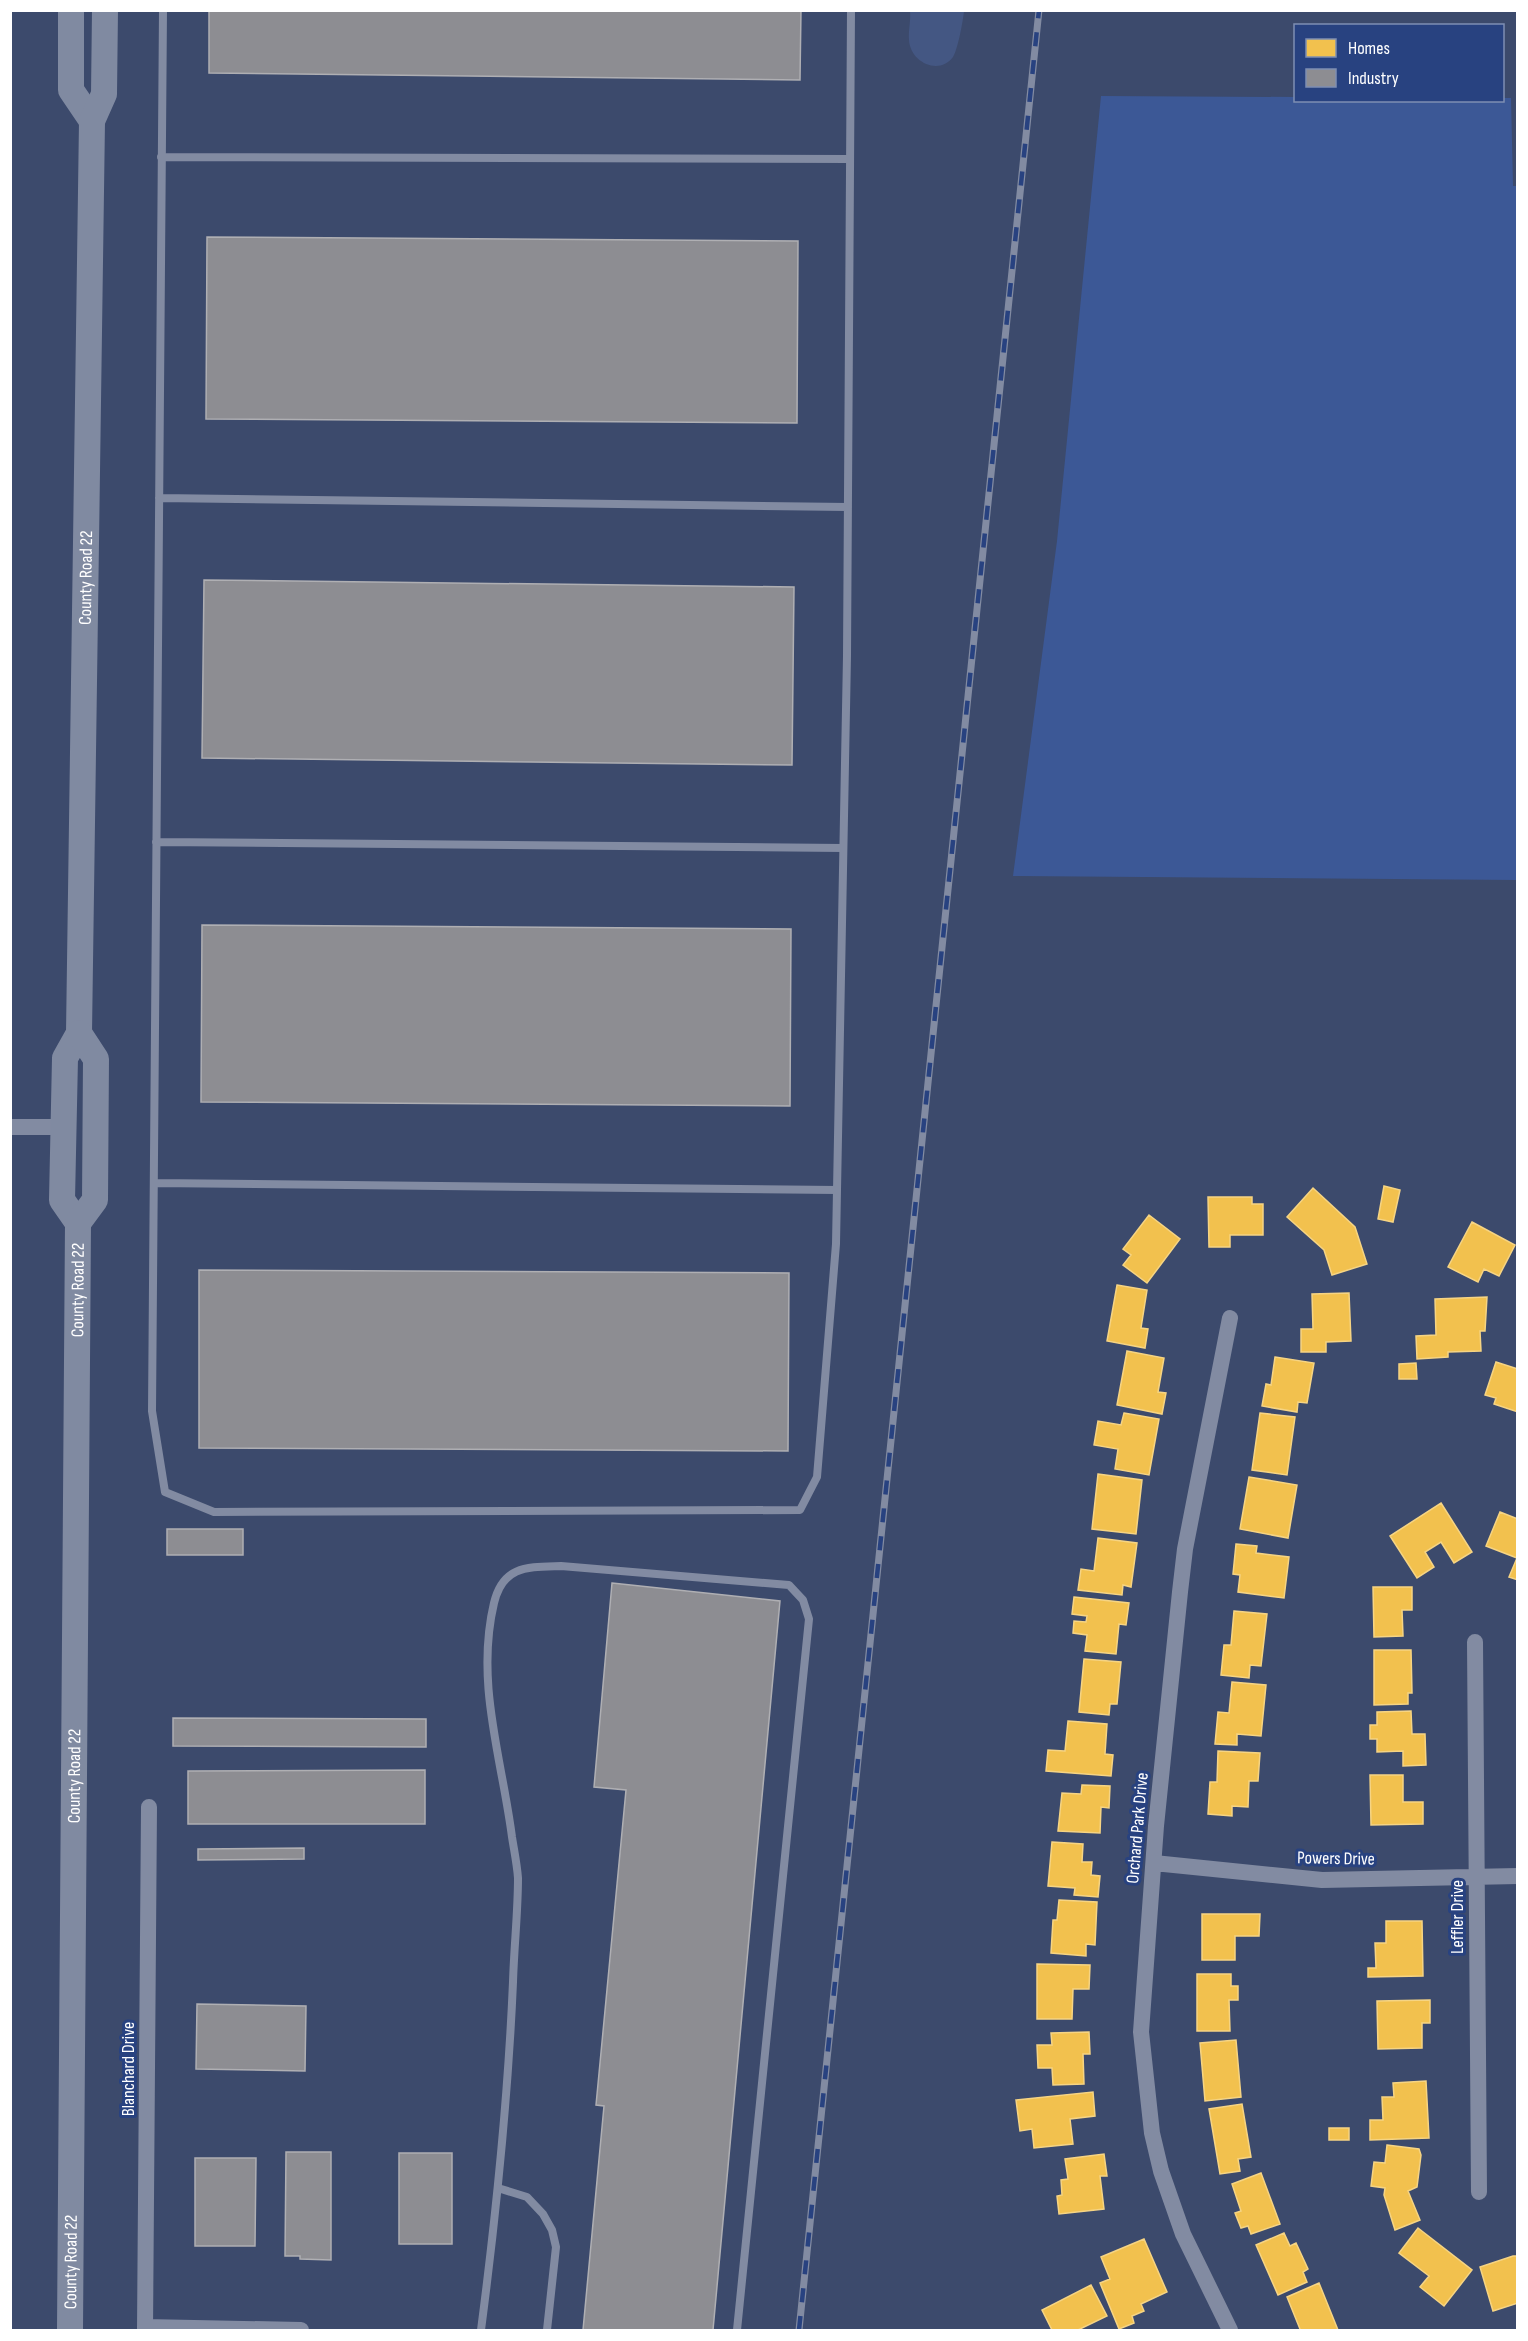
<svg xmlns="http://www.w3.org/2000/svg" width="1528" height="2341" viewBox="0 0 1528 2341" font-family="'Sofia Sans Condensed',sans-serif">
  <rect width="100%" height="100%" fill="#3c4a6c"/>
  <!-- green -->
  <path fill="#3c5896" d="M1101,96L1295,97L1296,100H1502L1503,98H1511L1513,186H1518L1517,880L1013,876L1057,541Z"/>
  <!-- water -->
  <path fill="#445783" d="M910,11H964C963,21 958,49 953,57C939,76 910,62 909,40C908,31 911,21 910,11Z"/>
  <!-- homes -->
  <path fill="#f2c14e" stroke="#f6d483" stroke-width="1.5" d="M1384,1186L1400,1190L1393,1222L1378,1219Z
    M1313,1188L1355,1227L1367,1264L1332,1275L1324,1250L1287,1217Z
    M1208,1197H1252V1204H1263V1235H1230V1247H1209Z
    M1149,1215L1180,1239L1147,1283L1123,1265L1131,1255L1123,1249Z
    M1472,1222L1515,1245L1499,1276L1484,1269L1478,1282L1448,1267Z
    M1117,1285L1147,1290L1141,1328L1148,1329L1145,1348L1107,1341Z
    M1349,1293L1351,1341L1326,1342V1352H1301V1329H1313L1312,1294Z
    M1487,1297L1485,1331H1480L1481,1351L1448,1352V1357L1417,1359L1416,1336L1436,1335L1435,1299Z
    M1127,1351L1164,1358L1158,1392L1166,1393L1162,1414L1117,1405Z
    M1275,1357L1314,1363L1307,1403L1298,1402L1297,1412L1262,1406L1266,1384L1271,1385Z
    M1496,1362L1518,1369V1412L1494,1404L1496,1398L1485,1395Z
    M1416,1363L1417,1379H1399V1364Z
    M1124,1413L1159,1419L1149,1475L1115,1469L1118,1449L1094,1445L1098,1421L1121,1425Z
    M1260,1413L1295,1417L1287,1475L1252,1470Z
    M1098,1474L1142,1480L1136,1534L1092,1529Z
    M1249,1477L1297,1485L1288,1538L1240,1529Z
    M1441,1503L1472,1552L1454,1563L1441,1542L1425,1552L1434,1567L1417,1578L1390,1536Z
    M1500,1512L1518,1519V1580L1509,1577L1517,1558L1486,1546Z
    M1098,1538L1137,1543L1131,1587L1123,1585L1122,1595L1078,1590L1081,1569L1094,1571Z
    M1236,1544L1257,1546L1256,1553L1289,1557L1284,1598L1238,1592L1240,1575L1233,1574Z
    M1373,1587H1412V1610H1402L1403,1636L1374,1637Z
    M1074,1597L1129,1603L1126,1625L1119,1624L1116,1654L1085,1651L1087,1635L1073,1633L1074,1621L1086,1622L1087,1616L1072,1614Z
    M1234,1611L1267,1614L1261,1666L1250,1665L1249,1678L1221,1675L1224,1645H1231Z
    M1374,1650H1411L1412,1693H1408V1704L1374,1705Z
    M1084,1659L1121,1662L1117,1704H1110L1109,1715L1079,1712Z
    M1232,1682L1266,1685L1261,1736L1237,1734V1745L1215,1744L1218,1712L1229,1713Z
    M1411,1711L1412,1734H1425L1426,1765L1403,1766V1751L1377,1752V1739H1370V1725H1377V1712Z
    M1068,1721L1107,1724L1105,1754L1113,1755L1111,1776L1046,1771L1048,1750L1065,1751Z
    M1218,1751L1260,1753L1258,1781H1249L1248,1807L1232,1806V1816L1208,1814L1210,1782H1217Z
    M1370,1775H1403V1802H1423V1824L1371,1825Z
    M1082,1785L1110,1786L1109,1808L1101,1807L1100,1833L1058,1831L1062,1793L1081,1794Z
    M1052,1842L1083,1844L1082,1862H1092L1091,1875L1100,1876L1098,1897L1074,1895L1075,1888L1048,1886Z
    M1059,1900L1097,1902L1095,1945L1086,1944V1956L1051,1953L1053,1920H1057Z
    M1202,1914H1260L1259,1936H1235V1960H1202Z
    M1386,1921H1422L1423,1976L1368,1977V1968H1376L1375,1943H1386Z
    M1037,1964L1090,1965L1089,1989H1073L1072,2019H1037Z
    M1197,1974H1231V1986H1238V2000H1229L1230,2031H1197Z
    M1430,2000V2023H1422V2048L1378,2049L1377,2001Z
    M1089,2032L1090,2054H1083L1084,2084L1053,2085L1052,2068H1038L1037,2045H1052L1051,2033Z
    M1236,2040L1241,2097L1205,2101L1200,2043Z
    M1426,2081L1429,2138L1370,2140V2120H1383L1382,2097H1394L1393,2083Z
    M1093,2092L1095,2116L1070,2119L1073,2144L1034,2148L1032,2129L1020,2131L1016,2100Z
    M1242,2104L1251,2157L1238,2159L1240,2171L1220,2174L1209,2109Z
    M1329,2128H1349V2140H1329Z
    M1387,2145L1419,2149L1421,2155L1417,2187L1408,2191L1420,2220L1395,2230L1384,2195L1385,2188L1371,2186L1374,2162L1385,2163Z
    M1104,2154L1107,2176H1100L1104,2209L1059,2214L1057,2196L1062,2195L1061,2180L1068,2179L1065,2159Z
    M1261,2173L1280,2224L1251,2234L1248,2226L1241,2228L1235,2213L1241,2211L1232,2184Z
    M1418,2228L1472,2270L1444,2306L1420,2287L1429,2276L1399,2253Z
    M1284,2233L1290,2246L1296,2243L1308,2269L1303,2272L1307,2282L1278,2295L1256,2245Z
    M1144,2239L1167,2292L1141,2304L1144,2311L1132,2316L1134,2323L1119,2329L1100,2283L1110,2279L1101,2257Z
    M1513,2256H1518V2303L1493,2311L1480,2267Z
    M1319,2283L1338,2330H1297L1300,2329L1287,2297Z
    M1091,2285L1107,2316L1078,2330H1052L1042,2310Z"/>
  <!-- industry -->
  <path fill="#8d8d92" stroke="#afafb3" stroke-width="1.5" d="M209,10H801L800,80L209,73Z
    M207,237L798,241L797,423L206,419Z
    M204,580L794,587L792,765L202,758Z
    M202,925L791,929L790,1106L201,1102Z
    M199,1270L789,1273L788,1451L199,1448Z
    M167,1529H243V1555H167Z
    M612,1583L780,1601L713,2330H583L604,2106L596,2105L626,1790L594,1787Z
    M173,1718L426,1719V1747L173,1746Z
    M425,1770V1824H188V1771Z
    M304,1848V1859L198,1860V1849Z
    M197,2004L306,2006L305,2071L196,2069Z
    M286,2152H331V2260L300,2259V2256H285Z
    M399,2153H452V2244H399Z
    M195,2158H256L255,2246H195Z"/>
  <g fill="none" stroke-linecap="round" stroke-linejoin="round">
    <!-- lane -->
    <path stroke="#828ba2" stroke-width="8" d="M163,10L152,1411L165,1492L214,1512L800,1510L817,1477L836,1244L847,656L851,10
      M161,157L850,159
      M159,498L848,507
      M156,842L843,848
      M154,1183L837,1190
      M498,2188L527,2197L543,2214L552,2230L556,2247L547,2330
      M481,2330C496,2215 508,2099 513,1982C514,1947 518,1912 518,1878C517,1864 514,1850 512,1837C502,1759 475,1683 494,1603C503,1565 528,1567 561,1566L789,1585L803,1600L809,1619L737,2330"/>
    <!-- street -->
    <path stroke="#828ba2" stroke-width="16" d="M10,1127H63
      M1475,1642L1479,2192
      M1154,1863L1322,1880L1518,1876
      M145,2327L301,2330
      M145,2330L149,1807
      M1230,2330L1183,2234L1161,2171L1152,2133L1141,2032L1156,1826L1180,1592L1185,1549L1230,1318"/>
    <!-- primary -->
    <g stroke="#808aa1" stroke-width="26">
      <path d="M71,10V90L92,121"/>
      <path id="s1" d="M78,1223L62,1200L65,1058L79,1033L92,121L104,94L105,10"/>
      <path id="s2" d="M70,2330L78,1223L95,1200L96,1059L79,1033"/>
    </g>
    <!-- rail casing -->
    <g stroke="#828ba2" stroke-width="7">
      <path id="rail" d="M799,2330L1039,10"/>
    </g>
    <!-- rail -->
    <use href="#rail" stroke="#284280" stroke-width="4.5" stroke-dasharray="14" stroke-linecap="butt"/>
  </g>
  <g text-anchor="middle" stroke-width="6" stroke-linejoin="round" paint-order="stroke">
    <!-- street labels -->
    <g font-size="18" fill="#fff" stroke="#284280">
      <text dy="6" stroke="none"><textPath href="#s1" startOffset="654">County Road 22</textPath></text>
      <text dy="6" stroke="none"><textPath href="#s2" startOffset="1040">County Road 22</textPath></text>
      <text dy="6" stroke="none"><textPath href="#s2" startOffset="554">County Road 22</textPath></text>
      <text transform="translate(1137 1828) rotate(-85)" y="6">Orchard Park Drive</text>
      <text transform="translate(1336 1858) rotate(1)" y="6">Powers Drive</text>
      <text transform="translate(1457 1917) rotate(-90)" y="6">Leffler Drive</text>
      <text transform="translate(128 2069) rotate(-90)" y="6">Blanchard Drive</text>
      <text dy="6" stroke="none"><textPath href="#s2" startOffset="68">County Road 22</textPath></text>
    </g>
  </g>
  <!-- border -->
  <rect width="1528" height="2341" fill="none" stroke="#ffffff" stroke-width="24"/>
  <!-- legend -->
  <rect x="1294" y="24" width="210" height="78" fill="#284280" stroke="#7e8eb3" stroke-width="1.5"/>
  <rect x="1306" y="39" width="30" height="18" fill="#f2c14e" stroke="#7e8eb3" stroke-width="1.5"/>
  <text x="1348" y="54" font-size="18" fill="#ffffff">Homes</text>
  <rect x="1306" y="69" width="30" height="18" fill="#8d8d92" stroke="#7e8eb3" stroke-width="1.5"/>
  <text x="1348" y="84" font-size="18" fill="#ffffff">Industry</text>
</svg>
